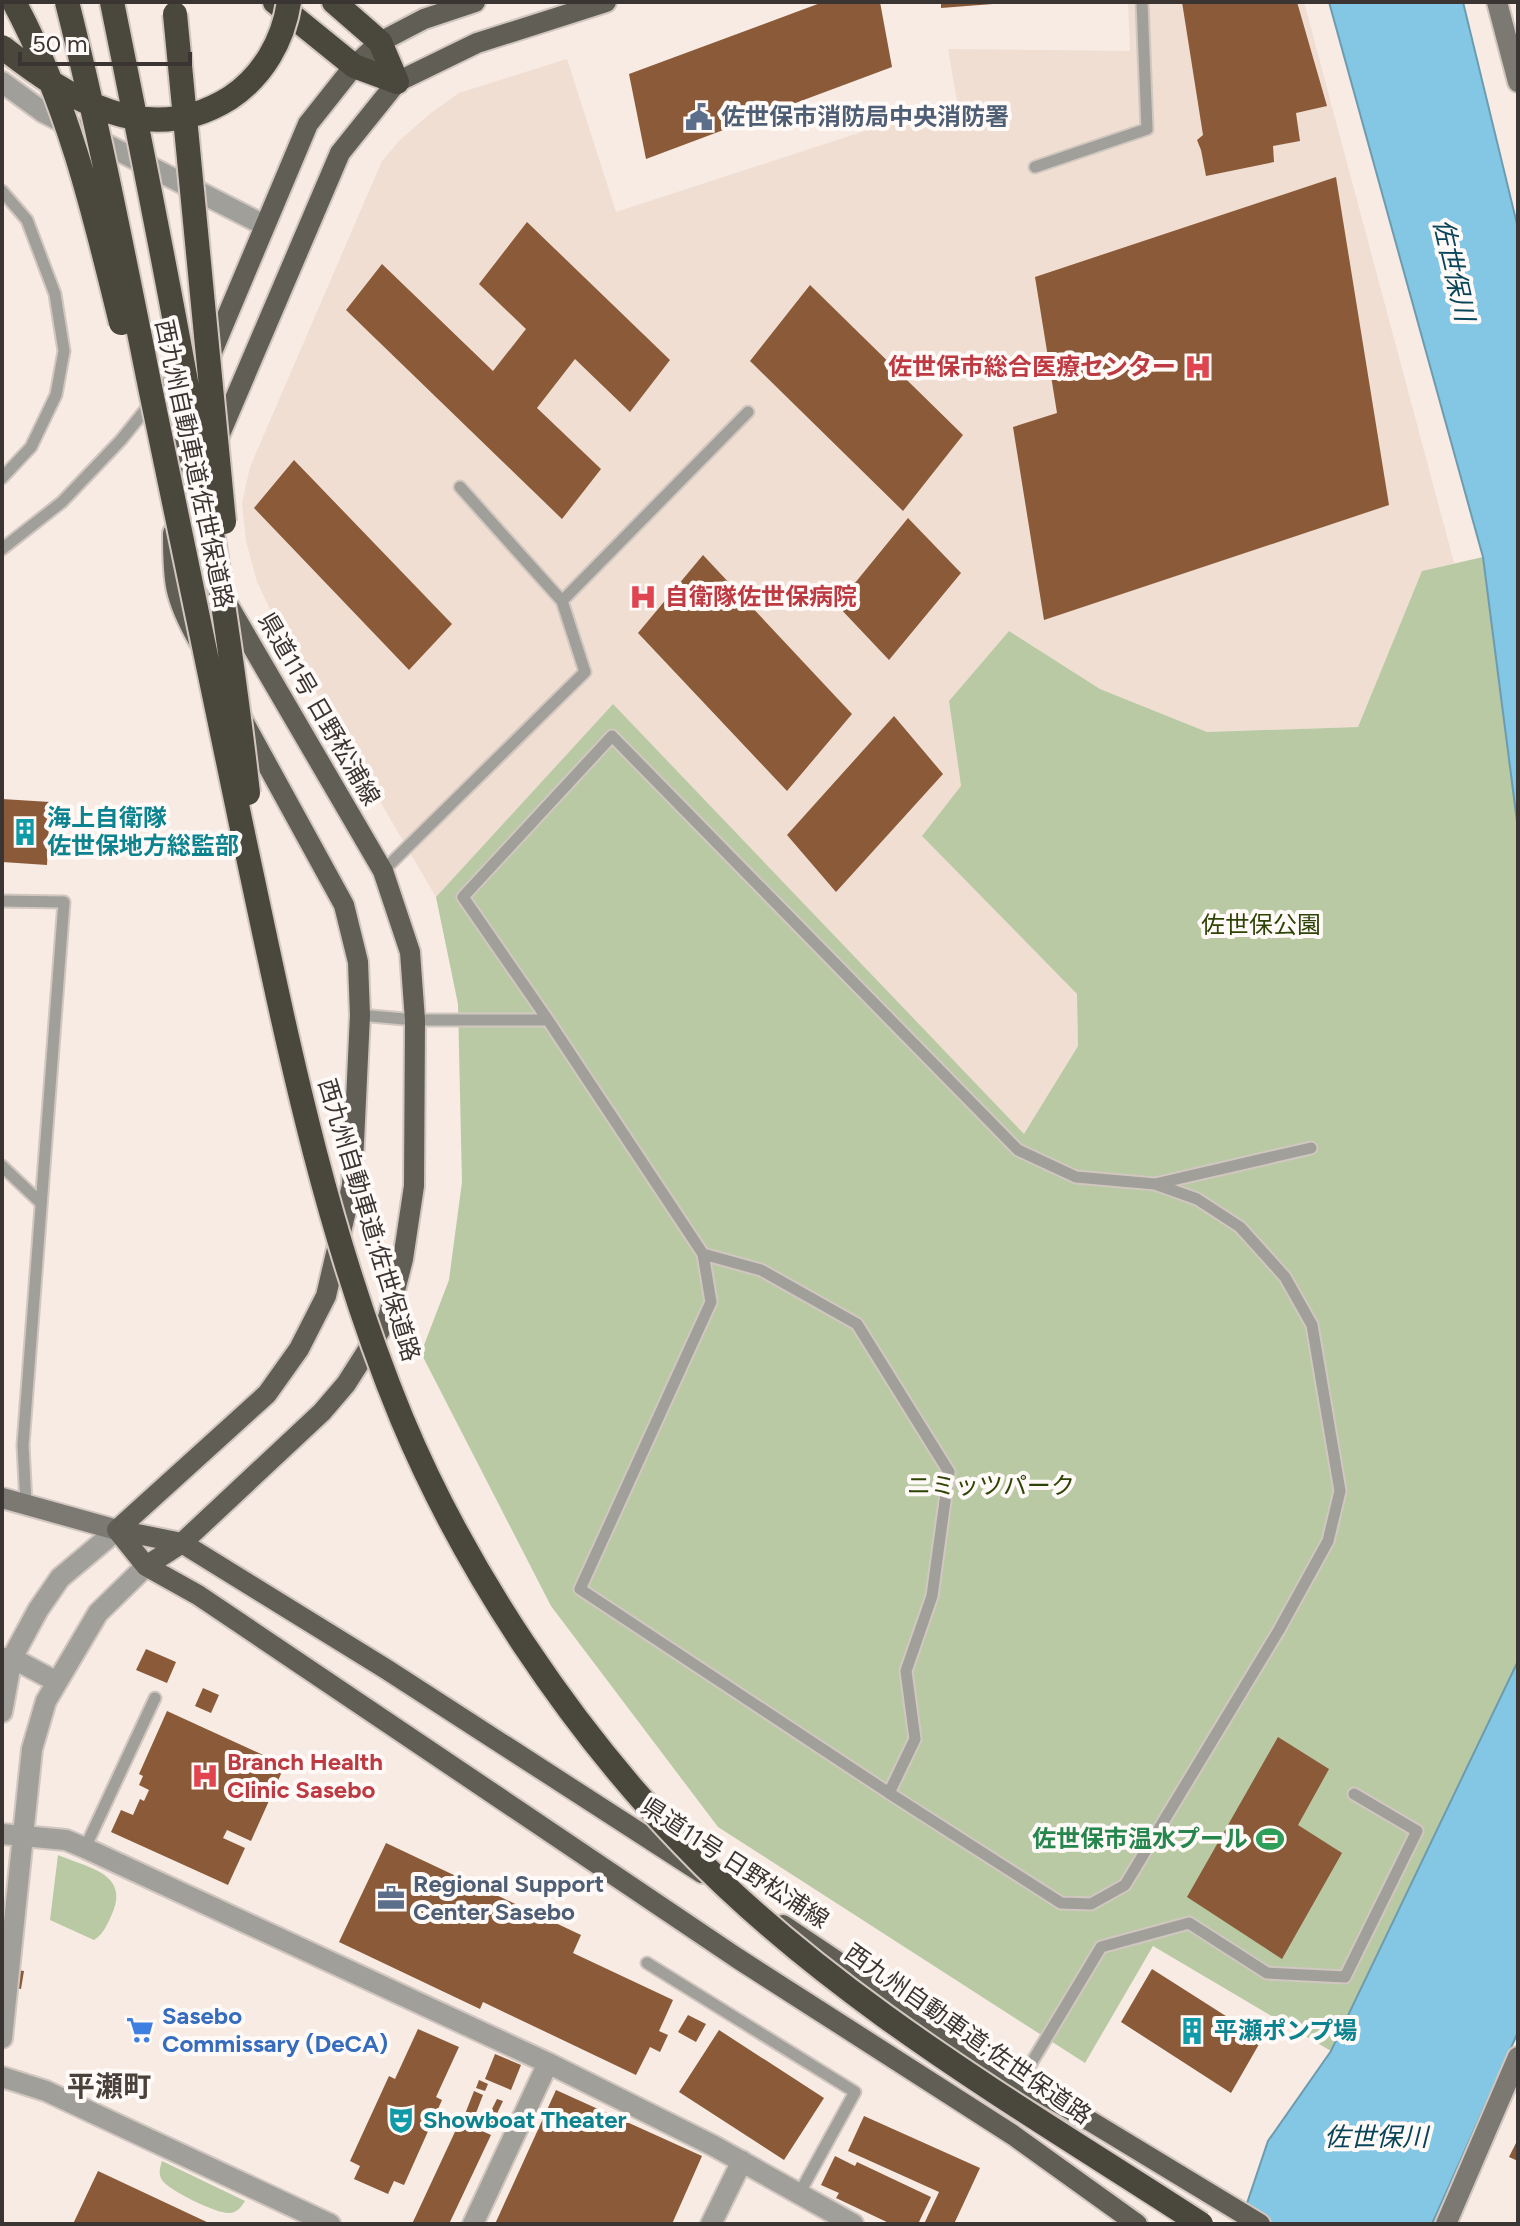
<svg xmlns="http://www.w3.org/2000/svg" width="1520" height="2226" viewBox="0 0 1520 2226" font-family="Figtree,'Noto Sans JP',sans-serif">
  <rect width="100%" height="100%" fill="#f7ebe3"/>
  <!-- built -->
  <path fill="#efded1" d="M1128,2H1304L1454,563L1422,571L1358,727L1207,732L1100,689L1009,631L949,701L961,787L922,836L1077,994L1078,1046L1024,1135L613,704L436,897L282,634L257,582L246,541L242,503L250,467L382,161L400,140L431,113L459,93L567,59L616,212L957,101L948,49L1130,51Z"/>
  <!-- green -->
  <path fill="#b8c9a4" d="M1483,557L1518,829V1661L1331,2051L1153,1946L1085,2063L718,1827L551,1606L421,1353L449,1280L462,1182L458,1004L436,897L613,704L1024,1134L1078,1046L1077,994L922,836L961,786L949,701L1009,631L1100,689L1207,732L1358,727L1422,571Z
    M58,1855C88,1868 130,1873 112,1914C108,1923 103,1935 94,1940L50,1920Z
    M162,2161L245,2201C241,2207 238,2212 230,2213C219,2215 168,2190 162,2180C158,2173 160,2168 162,2161Z"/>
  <!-- water -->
  <path fill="#83c7e4" stroke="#6d9baf" stroke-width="2" d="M1329,2H1463L1518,228V829L1483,557Z
    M1518,1661V2032L1432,2224H1240L1268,2141L1331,2051Z"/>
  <!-- building -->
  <path fill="#8b5a39" d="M823,2H880L892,67L646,159L629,74Z
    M941,2H993V4L941,8Z
    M1182,2H1297L1327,106L1296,113L1300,141L1273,146L1274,162L1206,176L1201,150L1197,140L1203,135Z
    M1336,177L1389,505L1044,620L1013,427L1057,413L1035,277Z
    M527,222L670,360L630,412L575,359L537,408L601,469L562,519L346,310L382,264L493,371L526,329L479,284Z
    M810,285L963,435L903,511L750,361Z
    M294,460L452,624L409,670L254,508Z
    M908,518L961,573L889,660L837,605Z
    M703,555L852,714L787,791L638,633Z
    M894,716L943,774L836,892L787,835Z
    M2,799L50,802L47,865L2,862Z
    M146,1649L176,1662L167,1683L136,1670Z
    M203,1688L219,1695L211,1713L195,1706Z
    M167,1711L285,1765L251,1841L227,1830L223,1838L245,1848L228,1885L111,1832L121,1810L133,1815L140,1799L144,1801L149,1790L139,1785L143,1776L139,1774Z
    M1278,1737L1329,1769L1298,1825L1342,1853L1282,1959L1187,1897Z
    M386,1843L581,1935L573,1953L673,2000L659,2031L668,2035L660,2052L650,2047L636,2075L483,2002L480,2009L339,1942Z
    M2,1968L24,1971L21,1989L2,1986Z
    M1152,1969L1262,2039L1231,2093L1121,2022Z
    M688,2015L706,2024L696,2042L678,2032Z
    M418,2029L459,2047L436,2097L442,2100L404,2185L394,2181L388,2194L354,2179L360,2166L350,2161L389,2076L395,2079Z
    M719,2030L824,2098L784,2160L679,2092Z
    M495,2054L521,2065L511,2090L485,2079Z
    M479,2080L488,2084L485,2091L476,2088Z
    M556,2090L702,2156L672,2224H495Z
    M474,2091L483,2095L474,2118L465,2114Z
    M497,2099L503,2101L491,2126L485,2123Z
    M864,2116L980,2168L954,2224H924L939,2192L848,2151Z
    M460,2121L491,2135L449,2224H412Z
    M1518,2139V2161L1509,2157Z
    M835,2156L855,2166L857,2162L931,2197L918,2224H891L836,2198L839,2193L821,2185Z
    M98,2171L211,2224H73Z"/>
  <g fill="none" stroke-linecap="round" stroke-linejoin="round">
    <!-- lane casing -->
    <g stroke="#d1c7c0" stroke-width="15">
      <path id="lane" d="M1035,167L1147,129L1142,2
        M2,191L27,220L55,294L64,351L56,395L31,447L2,478
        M2,549L62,502L121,440L205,336
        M562,601L748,412
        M383,871L585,672L562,601L460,487
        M2,901L64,902L23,1445L26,1504
        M360,1015L415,1020H548
        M2,1166L41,1203
        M1155,1184L1197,1199L1240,1227L1285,1277L1312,1325L1340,1491L1328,1541L1279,1630L1125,1885L1091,1904L1061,1903L889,1793L915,1739L906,1671L932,1596L949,1472L857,1324L761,1270L703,1254L548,1020L463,897L612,736L1018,1150L1076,1177L1155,1184L1311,1148
        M703,1254L711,1302L580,1589L889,1793
        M85,1848L155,1698
        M647,1963L855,2092L799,2194
        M1020,2082L1101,1947L1189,1923L1267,1973L1345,1977L1417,1831L1354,1794"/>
    </g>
    <!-- street casing -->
    <g stroke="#d1c7c0" stroke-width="24">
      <path id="street" d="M2,82L43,112L264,225
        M2,1658H12L57,1682
        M2,1712L12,1658L38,1610L60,1578L117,1530
        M2,1834L66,1840L85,1848L548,2063L714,2146L853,2224
        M2,2038L32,1749L46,1701L98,1613L146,1566
        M2,2077L46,2091L330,2224
        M473,2224L548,2063
        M711,2224L742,2161"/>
    </g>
    <!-- secondary casing -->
    <g stroke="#d1c7c0" stroke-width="24">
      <path id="secondary" d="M1497,2L1518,82
        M2,1498L117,1530
        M1446,2224L1518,2057"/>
    </g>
    <!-- primary casing -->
    <g stroke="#d1c7c0" stroke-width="24">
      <path id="primary" d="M209,359L308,124L354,66L380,42L424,19L475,2
        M217,441L340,153L397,82L477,43L606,2
        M175,489L184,424L191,407
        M173,533C173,582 174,597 198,640
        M117,1530L267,1394L299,1349L326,1296L352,1185L360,1015L358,962L344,905L241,717
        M117,1530L182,1543L386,1669L702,1873
        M117,1530L146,1566L198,1595L737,1958L1013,2135L1137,2224
        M146,1566L182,1543L322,1412L346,1384L388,1318L403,1259L414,1186L415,1020L410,952L383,871L224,598
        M783,1925L990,2064L1090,2121L1260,2224"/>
    </g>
    <!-- highway casing -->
    <g stroke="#d1c7c0" stroke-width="28">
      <path id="highway" d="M275,2L354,66L397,82
        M334,2L380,42L397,82"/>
    </g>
    <!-- lane -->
    <use href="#lane" stroke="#a09f99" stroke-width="11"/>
    <!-- street -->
    <use href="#street" stroke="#a09f99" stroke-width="20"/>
    <!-- secondary -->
    <use href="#secondary" stroke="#7b7971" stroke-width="20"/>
    <!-- primary -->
    <use href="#primary" stroke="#605e55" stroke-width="20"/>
    <!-- highway -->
    <use href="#highway" stroke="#4a473d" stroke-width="24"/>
    <!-- highway-bridge casing -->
    <g stroke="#d1c7c0" stroke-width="28" stroke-linecap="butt">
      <path id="highway-bridge" d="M14,2C68,103 94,212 121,323
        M67,2C99,129 124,258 150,387C180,533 210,679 241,824C284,1025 323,1228 402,1419C465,1570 570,1727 683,1844C831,1999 1023,2108 1201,2224
        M112,2C165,264 218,527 248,793
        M175,14L224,522
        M2,47C69,99 147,150 230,98C263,76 283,41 289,2"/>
    </g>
    <!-- highway-bridge -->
    <use href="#highway-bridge" stroke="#4a473d" stroke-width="24"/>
  </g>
  <!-- icons -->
  <defs>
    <g id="civic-bare" transform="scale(2.16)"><path d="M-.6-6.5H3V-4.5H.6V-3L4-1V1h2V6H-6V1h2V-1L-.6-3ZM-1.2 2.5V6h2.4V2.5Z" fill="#5c6f8a" stroke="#fffaf7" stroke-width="2.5" paint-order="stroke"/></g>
    <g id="hospital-bare" transform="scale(2.16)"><path d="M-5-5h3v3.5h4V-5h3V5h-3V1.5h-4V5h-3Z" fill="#e0444e" stroke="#fffaf7" stroke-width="2.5" paint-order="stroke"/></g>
    <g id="building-bare" transform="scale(2.16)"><path d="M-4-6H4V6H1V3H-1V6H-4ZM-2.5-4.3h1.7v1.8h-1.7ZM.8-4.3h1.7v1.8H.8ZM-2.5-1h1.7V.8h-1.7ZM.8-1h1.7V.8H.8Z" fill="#0f9aa8" stroke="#fffaf7" stroke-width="2.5" paint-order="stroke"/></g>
    <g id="stadium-bare" transform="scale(2.16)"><path d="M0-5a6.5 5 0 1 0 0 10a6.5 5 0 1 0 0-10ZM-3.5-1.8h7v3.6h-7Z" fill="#2e9e5b" stroke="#fffaf7" stroke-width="2.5" paint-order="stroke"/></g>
    <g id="office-bare" transform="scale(2.16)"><path d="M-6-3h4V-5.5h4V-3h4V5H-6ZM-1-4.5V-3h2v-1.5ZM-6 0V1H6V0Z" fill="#5c6f8a" stroke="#fffaf7" stroke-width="2.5" paint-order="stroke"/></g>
    <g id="supermarket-bare" transform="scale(2.16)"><path d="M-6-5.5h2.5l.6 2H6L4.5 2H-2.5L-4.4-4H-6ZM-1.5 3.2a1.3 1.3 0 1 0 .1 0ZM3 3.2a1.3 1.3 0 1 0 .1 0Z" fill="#3f7fe0" stroke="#fffaf7" stroke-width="2.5" paint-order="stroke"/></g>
    <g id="theatre-bare" transform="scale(2.16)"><path d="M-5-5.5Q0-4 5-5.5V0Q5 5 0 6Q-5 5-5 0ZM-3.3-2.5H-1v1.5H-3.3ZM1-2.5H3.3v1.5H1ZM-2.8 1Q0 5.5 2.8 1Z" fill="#0f9aa8" stroke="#fffaf7" stroke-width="2.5" paint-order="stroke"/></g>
  </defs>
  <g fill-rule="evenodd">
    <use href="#civic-bare" x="699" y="117"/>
    <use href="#hospital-bare" x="1198" y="367"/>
    <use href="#hospital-bare" x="643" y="597"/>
    <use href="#building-bare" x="25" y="832"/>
    <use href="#hospital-bare" x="205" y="1776"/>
    <use href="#stadium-bare" x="1270" y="1839"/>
    <use href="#office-bare" x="391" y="1898"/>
    <use href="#supermarket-bare" x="140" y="2030"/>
    <use href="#building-bare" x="1192" y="2031"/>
    <use href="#theatre-bare" x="401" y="2120"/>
  </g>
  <g text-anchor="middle" stroke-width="8" stroke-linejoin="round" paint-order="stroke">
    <!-- service labels -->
    <g font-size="24" font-weight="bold" fill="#4e5e75" stroke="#fffaf7" text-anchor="start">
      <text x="721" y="125">佐世保市消防局中央消防署</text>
      <text x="413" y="1892">Regional Support<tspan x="413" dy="28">Center Sasebo</tspan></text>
    </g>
    <!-- health labels -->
    <g font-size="24" font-weight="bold" fill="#be3a42" stroke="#fffaf7" text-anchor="start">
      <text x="1176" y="375" text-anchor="end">佐世保市総合医療センター</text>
      <text x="665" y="605">自衛隊佐世保病院</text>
      <text x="227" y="1770">Branch Health<tspan x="227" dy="28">Clinic Sasebo</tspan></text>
    </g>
    <!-- street labels -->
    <g font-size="24" fill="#3a3532" stroke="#fffaf7">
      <text transform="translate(194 464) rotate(78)" y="8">西九州自動車道;佐世保道路</text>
      <text transform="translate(319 709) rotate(60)" y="8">県道11号 日野松浦線</text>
      <text transform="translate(369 1220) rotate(73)" y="8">西九州自動車道;佐世保道路</text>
      <text transform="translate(735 1863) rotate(33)" y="8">県道11号 日野松浦線</text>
      <text transform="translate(968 2034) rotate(35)" y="8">西九州自動車道;佐世保道路</text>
    </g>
    <!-- culture labels -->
    <g font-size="24" font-weight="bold" fill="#0d838f" stroke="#fffaf7" text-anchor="start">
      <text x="47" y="826">海上自衛隊<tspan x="47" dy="28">佐世保地方総監部</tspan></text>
      <text x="1214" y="2039">平瀬ポンプ場</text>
      <text x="423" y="2128">Showboat Theater</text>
    </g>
    <!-- park labels -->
    <g font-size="24" fill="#2d4305" stroke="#fffaf7">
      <text x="1261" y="933">佐世保公園</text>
      <text x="991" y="1494">ニミッツパーク</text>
    </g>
    <!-- leisure labels -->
    <g font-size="24" font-weight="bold" fill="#27864d" stroke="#fffaf7" text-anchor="end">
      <text x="1248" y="1847">佐世保市温水プール</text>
    </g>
    <!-- shop labels -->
    <g font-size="24" font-weight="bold" fill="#366cbe" stroke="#fffaf7" text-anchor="start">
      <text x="162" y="2024">Sasebo<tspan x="162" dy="28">Commissary (DeCA)</tspan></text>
    </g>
    <!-- water labels -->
    <g font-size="26" font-style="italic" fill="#094559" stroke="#fffaf7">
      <text transform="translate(1454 270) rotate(77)" y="9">佐世保川</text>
      <text x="1376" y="2146">佐世保川</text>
    </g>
    <!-- quarter labels -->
    <g font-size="28" font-weight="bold" fill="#4a413a" stroke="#fffaf7">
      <text x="109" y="2096">平瀬町</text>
    </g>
  </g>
  <!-- border -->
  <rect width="1520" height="2226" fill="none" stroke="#3a3532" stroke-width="8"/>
  <!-- scale -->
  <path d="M20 52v12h170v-12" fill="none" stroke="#3a3532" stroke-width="4"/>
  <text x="32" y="52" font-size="24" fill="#3a3532" stroke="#fffaf7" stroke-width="6" paint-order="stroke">50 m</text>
</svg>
